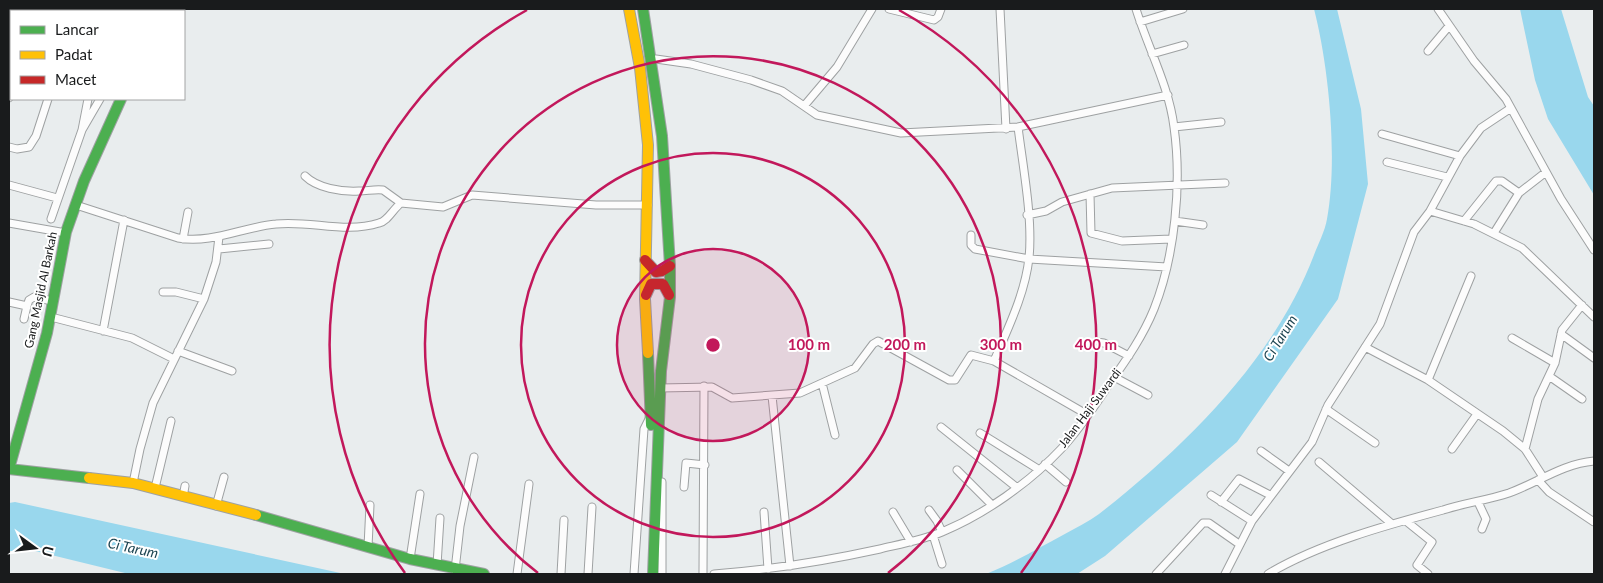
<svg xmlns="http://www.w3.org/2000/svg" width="1603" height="583" viewBox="0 0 1603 583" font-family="Lato,sans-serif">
  <rect width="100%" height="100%" fill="#e9edee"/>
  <!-- water -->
  <path fill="#99d7ed" d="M1314,9H1337L1361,109L1368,184L1338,299L1237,442L1105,556L1077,574H986C1013,563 1037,549 1063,535C1075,528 1088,522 1099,514C1185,447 1275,358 1314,255C1318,244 1325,231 1327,219C1338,160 1329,67 1314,9Z
    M1520,9H1561L1588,97L1594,106V195L1548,119L1535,80Z
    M15,502L345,574H129L35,551H9V503Z"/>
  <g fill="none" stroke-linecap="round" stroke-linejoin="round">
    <!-- street casing -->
    <g stroke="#9ea1a2" stroke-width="9">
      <path id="street" d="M42,9L52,11
        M94,9L101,11
        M889,9L934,20L938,17L941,9
        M1000,9L1006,129
        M1438,9L1474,61L1506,99L1561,199L1594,250
        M73,11L74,9
        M135,11L136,9
        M157,11L158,9
        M1140,22L1183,9
        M9,48L11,46
        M1428,51L1449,26
        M1152,54L1184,45
        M656,59L691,64L751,80L782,91L817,115L901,133L1018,127L1168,95
        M9,80L11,81
        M9,98L11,90
        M804,106L837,67L872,9
        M1174,127L1221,122
        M82,130L88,99
        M1382,134L1460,156
        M9,147L17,149L29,147L36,136L48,99
        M1387,162L1447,177
        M305,176C317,188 341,192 359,191C367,191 375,189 383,190L401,203L443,207L472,195L596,205H648
        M9,185L57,198
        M1090,194L1091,233L1122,241L1171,239
        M76,205L178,238C212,244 243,227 276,224C310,220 345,234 379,223C388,221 393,209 401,203
        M1430,211L1474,224L1522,248L1594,317
        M1027,215L1046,211L1062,202L1112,188L1225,183
        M51,219L82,130L100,99
        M1175,221L1203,225
        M1464,221L1496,181H1502L1519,193L1546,172
        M9,223L66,233
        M1494,233L1519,193
        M971,235V245L975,249L1029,259L1167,267
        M183,239L188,212
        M219,249L269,244
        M163,292H176L204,299
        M9,302L27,306L29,300L34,297L52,301
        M51,317L132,338L174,359
        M24,319L27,306
        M103,331L124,220
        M1561,334L1594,358
        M1512,338L1555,363
        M1096,342L1104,343L1129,356
        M1365,347L1428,380L1503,431L1525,449L1543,477
        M178,351L232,371
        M994,361C1008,328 1025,294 1029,258C1033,219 1023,167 1018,127
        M1549,376L1582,399
        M1114,377L1148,395
        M1428,380L1471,276
        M822,383L835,435
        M660,388L712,387L732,398L800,393L855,368L873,344L878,341L949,380H955L971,355L994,361L1088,415
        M772,396L790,566
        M1326,409L1375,443
        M941,427L1016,487
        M980,433L1038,469
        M1452,449L1477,414
        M1525,449L1538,399L1555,363L1562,330L1582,305
        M1261,451L1289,471
        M1319,462L1392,524
        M1045,464L1066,482
        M957,470L992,505
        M1538,480L1549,492L1594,522
        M662,482V574
        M133,483L140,449L153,403L204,299L216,262L219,237
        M684,487L686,463L705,465
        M155,488L171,421
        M1211,495L1252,521
        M183,497L185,486
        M1221,502L1239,479L1270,495
        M1478,502L1486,519L1482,529
        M216,506L224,477
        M929,510L937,521L942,532
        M764,512L768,569
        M893,512L911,542
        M1406,521L1432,542L1417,565L1428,574
        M933,535L942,564
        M368,547L370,505
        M410,559L420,494
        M437,565L440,518
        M455,570L460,526L474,457
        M517,574L529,484
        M561,574L564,520
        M588,574L592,507
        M634,574L644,429L649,419
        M703,574L704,386
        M714,574C770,570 825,561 880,549C901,544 922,540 942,532C985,514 1029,483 1061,449C1080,429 1095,405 1110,383C1127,359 1143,336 1154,309C1175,256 1182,184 1174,127C1169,86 1148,48 1136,9
        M1156,574L1203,523H1209L1239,544
        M1225,574L1252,521L1312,442L1328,405L1380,324L1414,232L1430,211L1460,156L1481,128L1511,108
        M1268,574C1318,544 1387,525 1443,510C1465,503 1488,500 1509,493C1539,482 1562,464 1594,461"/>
    </g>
    <!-- fast casing -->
    <g stroke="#9ea1a2" stroke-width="12">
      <path id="fast" d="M643,9L662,136L670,266V297L661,371L653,574
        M648,353L651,425
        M89,478L9,469L47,333L66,232L84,181L121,99
        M256,515L410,559L484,574"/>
    </g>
    <!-- slow casing -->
    <g stroke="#9ea1a2" stroke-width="12">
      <path id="slow" d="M629,9L640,68L648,145L645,299L648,353
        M89,478L133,483L256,515"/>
    </g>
    <!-- jam casing -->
    <g stroke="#9ea1a2" stroke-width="12">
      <path id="jam" d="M645,260L656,272L662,271L670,266
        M646,295L651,284H663L669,295"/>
    </g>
    <!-- street -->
    <use href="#street" stroke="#fcfcfc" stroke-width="7"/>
    <!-- fast -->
    <use href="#fast" stroke="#4caf50" stroke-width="10"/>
    <!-- slow -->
    <use href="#slow" stroke="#ffc107" stroke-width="10"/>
    <!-- jam -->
    <use href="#jam" stroke="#c62828" stroke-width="10"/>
  </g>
  <!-- distance rings -->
  <circle cx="713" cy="345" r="96" fill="#c2185b" fill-opacity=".12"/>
  <g fill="none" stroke="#c2185b" stroke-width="2.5">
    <circle cx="713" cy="345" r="96"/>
    <circle cx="713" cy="345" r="192"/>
    <path d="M538 573A288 288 0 1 1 888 573"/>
    <path d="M405 573A383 383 0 0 1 527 10M899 10A383 383 0 0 1 1021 573"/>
  </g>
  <g text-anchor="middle" stroke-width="4" stroke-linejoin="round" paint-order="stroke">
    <!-- street labels -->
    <g font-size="12" fill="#191b1c" stroke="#fff">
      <text transform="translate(41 290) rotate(-78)" y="4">Gang Masjid Al Barkah</text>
      <text transform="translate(1090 408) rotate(-53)" y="4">Jalan Haji Suwardi</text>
    </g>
    <!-- water labels -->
    <g font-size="14" font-style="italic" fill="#1e4552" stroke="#fff">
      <text transform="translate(1280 338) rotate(-58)" y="5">Ci Tarum</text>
      <text transform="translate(133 548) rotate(12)" y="5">Ci Tarum</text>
    </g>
  </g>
  <circle cx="713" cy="345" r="8" fill="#c2185b" stroke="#fff" stroke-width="2.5"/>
  <g font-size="15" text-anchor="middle" font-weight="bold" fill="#c2185b" stroke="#fff" stroke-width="4" stroke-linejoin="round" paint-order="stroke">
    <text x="809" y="350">100 m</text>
    <text x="905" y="350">200 m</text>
    <text x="1001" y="350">300 m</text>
    <text x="1096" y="350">400 m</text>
  </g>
  <!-- border -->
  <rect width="1603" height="583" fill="none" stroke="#191b1c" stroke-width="20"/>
  <!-- legend -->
  <rect x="10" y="10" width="175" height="90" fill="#ffffff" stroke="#a3a4a4"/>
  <rect x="20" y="26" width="25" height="8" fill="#4caf50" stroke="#a3a4a4"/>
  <text x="55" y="35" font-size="15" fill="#191b1c">Lancar</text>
  <rect x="20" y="51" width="25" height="8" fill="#ffc107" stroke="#a3a4a4"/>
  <text x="55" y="60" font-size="15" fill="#191b1c">Padat</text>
  <rect x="20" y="76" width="25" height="8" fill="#c62828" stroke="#a3a4a4"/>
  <text x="55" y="85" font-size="15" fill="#191b1c">Macet</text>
  <!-- north arrow -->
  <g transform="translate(35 548) rotate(105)" stroke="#ffffff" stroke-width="4" paint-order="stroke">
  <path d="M0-4L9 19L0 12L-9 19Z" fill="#191b1c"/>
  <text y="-8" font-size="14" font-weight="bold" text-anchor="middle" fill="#191b1c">U</text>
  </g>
</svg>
